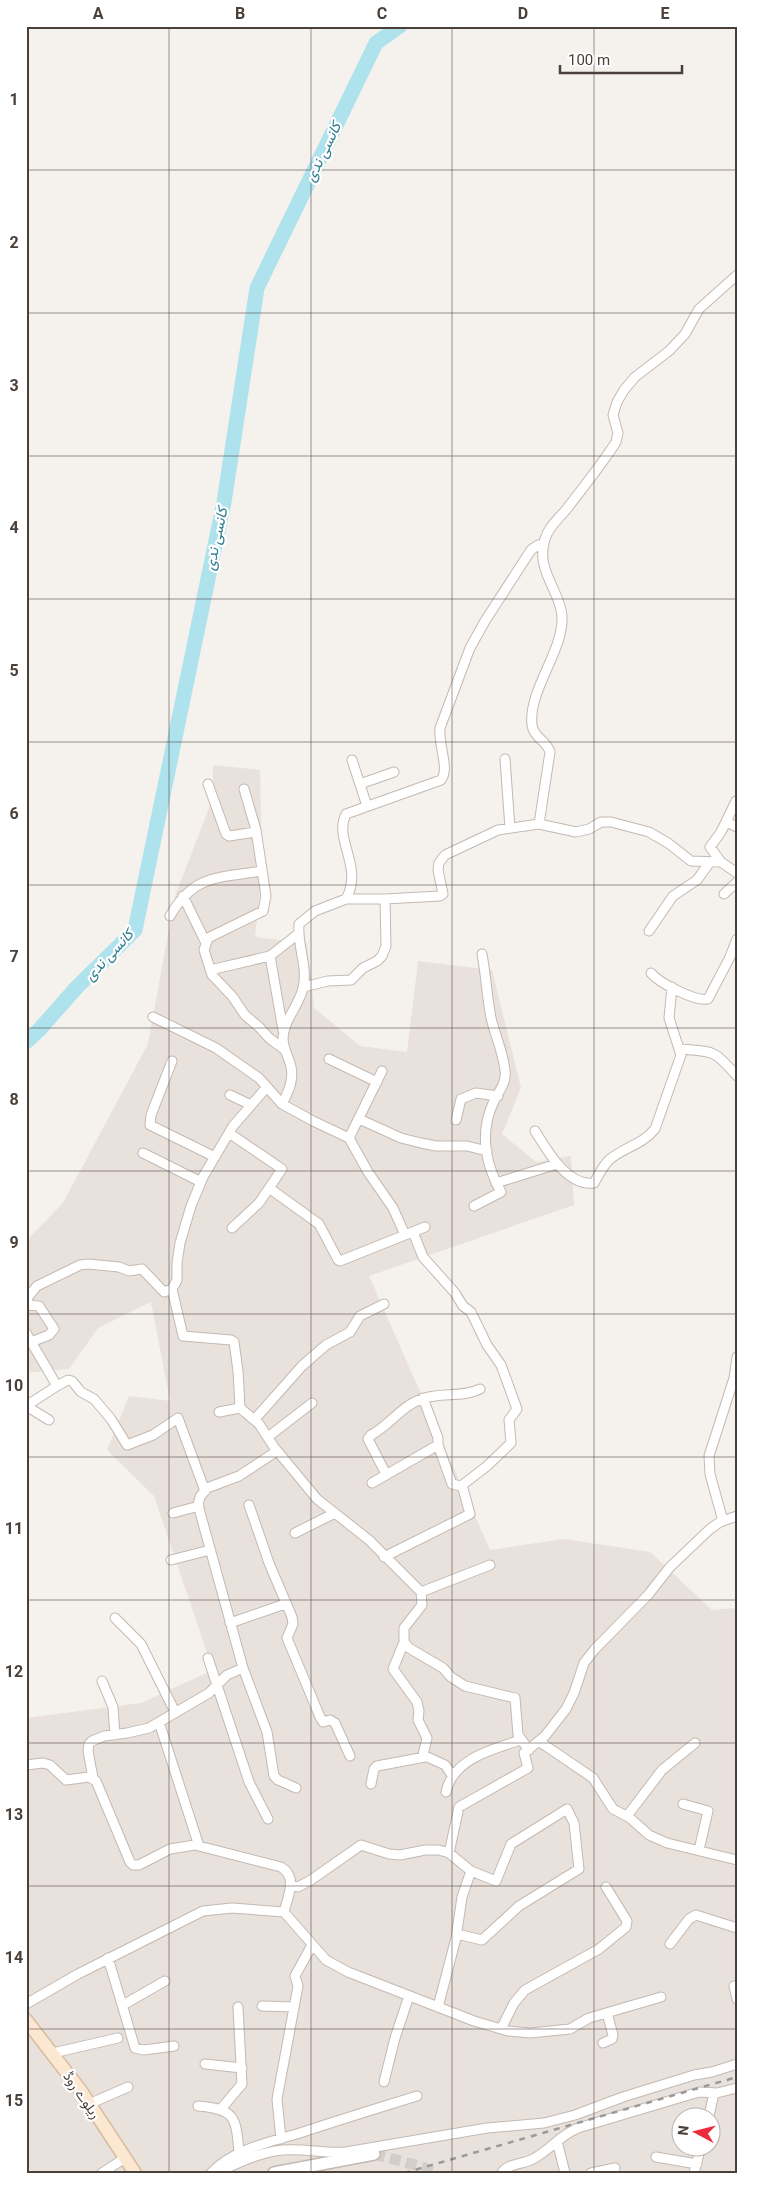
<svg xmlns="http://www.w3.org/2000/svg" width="763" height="2199" viewBox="0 0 763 2199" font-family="Roboto,Vazirmatn,sans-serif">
  <rect width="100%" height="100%" fill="#f5f1ed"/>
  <!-- residential -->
  <path fill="#e9e1db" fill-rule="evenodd" d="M213,765L260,770L262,871L255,937L307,943L314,1008L360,1046L407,1052L418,961L492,970L521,1088L502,1134L536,1162L571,1156L574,1205L369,1276L490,1550L564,1539L650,1552L712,1610L737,1608V2173H26V1718L141,1703L213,1670L154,1496L107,1450L129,1396L170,1401L151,1302L98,1328L69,1369L26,1373V1241L63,1203L148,1044L175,896L213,798ZM680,2116H710V2146H680Z"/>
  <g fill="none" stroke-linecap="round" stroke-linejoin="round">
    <!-- river -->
    <path stroke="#aee2ed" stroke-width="15" d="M26,1042L39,1030L77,987L135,930L224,502L257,288L376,43L400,26"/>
    <!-- tertiary-tunnel -->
    <path stroke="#d3cec9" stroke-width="11" stroke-dasharray="11 5.5" stroke-linecap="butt" d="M374,2154L423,2167L433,2173"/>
    <!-- minor casing -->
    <g stroke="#c4b9b2" stroke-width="11">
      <path id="minor" d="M505,759L510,828
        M352,760L367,806
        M208,784L226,834L229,836L256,832
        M360,784L394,772
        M244,789L256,830L266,896L263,911L208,938L204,950L212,975L232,996L245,1015L259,1027L269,1038L284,1049
        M726,822L737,827
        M539,824L550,752C547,741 533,737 532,725C528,690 564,651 562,616C560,590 535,570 545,539C549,525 561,517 569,506C585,485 602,464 616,442L618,433L613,415L617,402L624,390L635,377L669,351L685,334L699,309L737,275
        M721,862L710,847L721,832L736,801
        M724,894L737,882
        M183,896L205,941
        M346,899C364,867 333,839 346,814L441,780C450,769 438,745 440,728L470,648L485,621L531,550L538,545H544
        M170,916C194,874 219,878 262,871
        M649,931L673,896L697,880L710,862
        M270,956L283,1030
        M210,970L270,956L298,934
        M651,973C659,983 696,1002 708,999L730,957L737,939
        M303,987L328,981L351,980L363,968L377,961L382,956L386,946L385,899
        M153,1017L216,1048L259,1078L282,1104L313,1121L349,1138L368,1172L393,1208L405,1235
        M680,1049C715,1052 713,1049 737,1076
        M329,1059L377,1082
        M172,1061L151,1115L150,1125L215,1157
        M266,1088L233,1126L203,1177L191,1206L180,1243L177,1263V1280L172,1289L183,1336L231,1340L234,1342L238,1371L240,1408L259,1424L274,1447L317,1499L369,1540L421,1592L422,1605L404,1628V1642L409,1648L443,1668L451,1677L465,1686L515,1698L518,1735L529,1750
        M230,1095L251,1105
        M282,1104C288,1092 294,1081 291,1067C289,1057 283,1049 283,1038C284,1019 299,1006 303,988C308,966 297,946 299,924L315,911L346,899H385L440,896L443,894L438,870L439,863L445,855L498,830L539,824L576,832L589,829L601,822H611L649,832L668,843L691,861L721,862L737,873
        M359,1119L401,1138L421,1143L436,1146H467L487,1151
        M456,1120L461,1099L476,1093L498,1096
        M535,1131C547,1150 567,1187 594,1183C599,1175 602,1167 609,1160C624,1147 642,1145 655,1129L681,1055L669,1018L672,987
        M229,1133L282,1169L259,1203L232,1228
        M349,1138L382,1071
        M143,1153L201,1182
        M496,1183L557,1164
        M269,1188L319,1224L338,1260L340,1261L425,1227
        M474,1206L501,1192C485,1163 479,1132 494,1101C499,1091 507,1082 505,1070C503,1052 495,1035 491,1018C487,997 486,976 482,954
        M26,1305L39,1306L54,1329L49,1335L31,1342
        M27,1305L28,1297L37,1286L80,1265L88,1264L119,1267L129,1271L142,1269L164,1292L172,1289
        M26,1333L57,1386L68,1380L72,1381L81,1392L94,1399L111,1419L127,1445L153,1435L178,1418L205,1491
        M423,1398L438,1438V1445
        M219,1412L240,1408
        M255,1419L302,1366L326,1345L350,1332L360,1316L384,1304
        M49,1420L26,1406L57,1386
        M268,1437L312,1403
        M277,1451L239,1476L207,1488L200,1497L198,1505L243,1668L267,1732L274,1776L278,1780L296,1788
        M386,1474L368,1439L371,1435C389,1426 402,1405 422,1399C441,1392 462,1398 480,1389
        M372,1483L438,1445L452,1484L461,1486L487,1466L511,1443L509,1420L517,1409L501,1365L487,1345L471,1312L463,1306L455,1293L423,1257L413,1232
        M249,1505L269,1563L292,1617L293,1624L287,1638L320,1717L323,1722L330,1720L335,1723L350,1756
        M173,1513L199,1506
        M723,1521L710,1474L709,1456L734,1378L737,1357
        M295,1533L335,1513
        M384,1557L470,1514L462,1485
        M171,1560L210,1550
        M421,1592L490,1565
        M115,1618L141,1644L175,1712
        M230,1623L285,1604
        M404,1642L393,1669L417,1702L419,1711L418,1720L427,1738L423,1755L445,1765L452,1775
        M208,1658L249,1782L268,1819
        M102,1681L113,1707L115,1735
        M159,1722L199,1846
        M540,1742L593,1778L613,1809L630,1818L649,1835L667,1843L737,1860
        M26,1765L43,1763L50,1765L66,1780L89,1777L96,1781L130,1862L133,1865H139L170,1849L195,1845L281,1867C298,1877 288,1896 284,1912
        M93,1778L88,1751L89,1744L92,1741L104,1736L127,1733L149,1728L209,1693L227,1675L243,1668
        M371,1784L374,1769L377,1766L425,1757
        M446,1792C453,1759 492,1749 521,1740
        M683,1804L708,1811L699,1850
        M627,1816L662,1770L695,1743
        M449,1853L459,1807L528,1768L524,1753L545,1736L566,1709L574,1693L584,1663L595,1649L648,1595L670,1567L710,1529L720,1522L737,1516
        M290,1885L298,1887L311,1880L361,1845L389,1854L400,1855L425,1850H439L449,1853L471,1871L496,1881L511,1844L567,1809L574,1823L579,1869L519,1906L482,1940L457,1934
        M670,1944L689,1919L696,1915L737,1928
        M108,1958L135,2048L144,2050L174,2046
        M734,1986L737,1999
        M26,2004L78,1974L203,1911L232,1908L284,1912L326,1960L348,1972L474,2021L508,2031L530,2033L570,2029L589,2018L661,1997
        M123,2005L165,1981
        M262,2006L294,2007
        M438,2007L456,1938L462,1897L471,1871
        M501,2029L514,2003L525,1990L599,1949L626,1927L627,1921L606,1887
        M603,2043L612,2039L613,2035L607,2013
        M53,2053L118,2038
        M205,2064L242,2068
        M384,2082L395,2038L409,1996
        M89,2104L128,2087
        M198,2106C236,2109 236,2118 239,2153
        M221,2109L242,2084L238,2007
        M709,2116L714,2093
        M281,2139L277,2099L298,1986L295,1976L312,1945
        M557,2141L565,2173
        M656,2157L697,2164
        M102,2173L125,2158
        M211,2173C234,2149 270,2142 300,2133C339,2120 378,2108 417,2096
        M216,2173C238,2163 259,2152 283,2150C304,2148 325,2154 346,2152L487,2128L544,2123L575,2115L623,2097L694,2075L712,2072L737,2064
        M502,2173C506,2164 524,2164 533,2159C550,2150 560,2135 578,2128L699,2092L717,2093L737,2088
        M591,2173L615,2168
        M694,2173L701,2146"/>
    </g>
    <!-- tertiary casing -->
    <g stroke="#c4b9b2" stroke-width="14">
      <path id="tertiary" d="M274,2173L374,2154"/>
    </g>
    <!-- secondary casing -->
    <g stroke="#d5bba1" stroke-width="15">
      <path id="secondary" d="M26,2020L81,2091L135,2173"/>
    </g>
    <!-- minor -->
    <use href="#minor" stroke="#fff" stroke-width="9"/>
    <!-- tertiary -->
    <use href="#tertiary" stroke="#fff" stroke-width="11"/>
    <!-- secondary -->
    <use href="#secondary" stroke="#fce7d0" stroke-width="12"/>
    <!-- rail -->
    <path stroke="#9a9a9a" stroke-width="2.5" stroke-dasharray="6 6" stroke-linecap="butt" d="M404,2173L737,2077"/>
  </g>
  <!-- grid -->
  <path fill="none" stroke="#4a403a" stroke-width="1" stroke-opacity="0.55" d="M169,26V2173M311,26V2173M452,26V2173M594,26V2173M26,170H737M26,313H737M26,456H737M26,599H737M26,742H737M26,885H737M26,1028H737M26,1171H737M26,1314H737M26,1457H737M26,1600H737M26,1743H737M26,1886H737M26,2029H737"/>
  <g text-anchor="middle" stroke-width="4.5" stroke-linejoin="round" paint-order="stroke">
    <!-- street labels -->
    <g font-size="14" fill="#4a403a" stroke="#fff">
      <text transform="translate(82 2095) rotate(55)" y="5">ریلوے روڈ</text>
    </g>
    <!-- water labels -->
    <g font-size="15" font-style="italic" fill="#307f91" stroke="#fff">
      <text transform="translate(323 152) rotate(-64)" y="5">کانسی ندی</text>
      <text transform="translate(216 539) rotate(-78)" y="5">کانسی ندی</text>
      <text transform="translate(109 955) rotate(-47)" y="5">کانسی ندی</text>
    </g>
  </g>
  <!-- border -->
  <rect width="763" height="2199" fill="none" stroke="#ffffff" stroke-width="55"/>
  <!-- north arrow -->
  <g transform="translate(696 2132) rotate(277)"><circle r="24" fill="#ffffff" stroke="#b7b3b0"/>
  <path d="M0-4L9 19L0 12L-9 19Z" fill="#ee2b3c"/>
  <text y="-8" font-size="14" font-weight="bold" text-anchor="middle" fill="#4a403a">N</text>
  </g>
  <!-- scale -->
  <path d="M560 65v8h122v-8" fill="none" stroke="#4a403a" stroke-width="2.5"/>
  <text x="568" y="65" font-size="15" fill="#4a403a" stroke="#ffffff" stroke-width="4" paint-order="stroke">100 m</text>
  <rect x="28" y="28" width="708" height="2144" fill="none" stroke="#4a403a" stroke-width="2"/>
  <g font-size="16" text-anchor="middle" font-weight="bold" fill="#4a403a">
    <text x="98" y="19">A</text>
    <text x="240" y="19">B</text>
    <text x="382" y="19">C</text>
    <text x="523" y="19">D</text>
    <text x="665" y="19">E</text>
    <text x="14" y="105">1</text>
    <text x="14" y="248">2</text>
    <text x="14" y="391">3</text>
    <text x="14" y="533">4</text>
    <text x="14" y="676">5</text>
    <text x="14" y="819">6</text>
    <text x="14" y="962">7</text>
    <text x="14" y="1105">8</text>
    <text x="14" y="1248">9</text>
    <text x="14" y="1391">10</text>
    <text x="14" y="1534">11</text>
    <text x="14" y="1677">12</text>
    <text x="14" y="1820">13</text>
    <text x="14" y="1963">14</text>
    <text x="14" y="2106">15</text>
  </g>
</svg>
